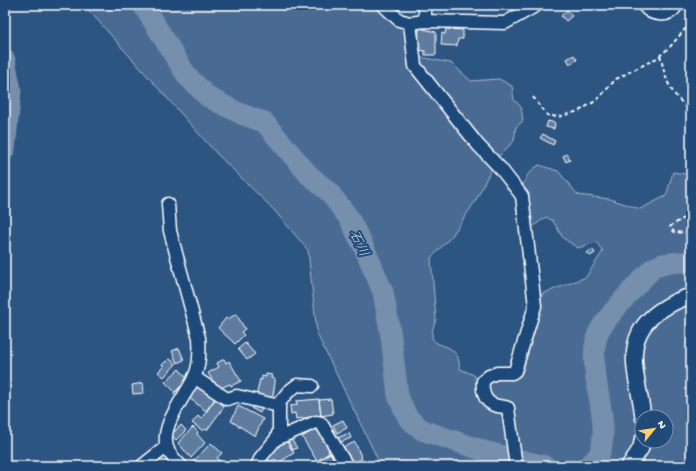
<svg xmlns="http://www.w3.org/2000/svg" width="696" height="471" viewBox="0 0 696 471" font-family="'Gochi Hand','Klee One',sans-serif">
  <rect width="100%" height="100%" fill="#2c5582"/>
  <filter id="ink" filterUnits="userSpaceOnUse"><feTurbulence type="fractalNoise" baseFrequency=".025" numOctaves="2"/><feDisplacementMap in="SourceGraphic" scale="8" xChannelSelector="R" yChannelSelector="G"/><feConvolveMatrix kernelMatrix="1 2 1 2 8 2 1 2 1" color-interpolation-filters="sRGB"/></filter>
  <g filter="url(#ink)">
    <!-- green -->
    <path fill="#486b92" stroke="#a4b5c8" fill-rule="evenodd" d="M84,5H359L363,8H377L398,26L406,28L409,55L451,63L471,81L499,79L512,86L514,100L521,107L523,121L516,127L514,141L496,159L476,200L452,236L431,258L436,320C423,351 445,339 456,354C459,357 459,364 460,369L474,375L478,384L522,373L534,333L542,294L586,277L603,251L596,242L578,248L563,238L553,221L546,217L531,228C525,202 512,182 539,165L558,171L578,195L610,199L640,209L666,196L673,172L691,175V466H381L317,334L308,250L274,210L217,154ZM642,417H666V441H642Z"/>
    <g fill="none" stroke-linecap="round" stroke-linejoin="round">
      <!-- river -->
      <path stroke="#748fad" stroke-width="21" d="M143,5L187,76L208,97L241,114L264,122L309,175L329,192L349,218L366,252L383,292L391,336L398,396L408,418L422,430L487,452L545,466
        M5,60L11,90L5,149
        M587,466C594,462 601,454 602,445C608,411 587,372 597,336C600,323 642,279 653,268L662,264L691,261"/>
    </g>
    <!-- building -->
    <path fill="#5e7c9f" stroke="#fff" d="M567,10L572,16L566,21L561,16Z
      M419,28L436,32V55H425V51L418,50Z
      M446,29L463,30V39H458L457,46L441,45L442,33L445,34Z
      M574,55L577,60L570,64L567,59Z
      M548,121L555,123L554,129L546,127Z
      M543,134L555,141L553,145L540,138Z
      M567,154L570,160L566,162L563,156Z
      M592,249L595,253L590,256L587,253Z
      M236,314L245,329L241,332L244,335L235,344L218,328L226,318L228,319Z
      M245,343L255,354L247,360L238,349Z
      M179,348L184,360L177,363L172,351Z
      M170,359L176,364L164,377L158,372L164,366L162,365L166,361L167,362Z
      M224,359L226,363L229,361L241,381L231,386L230,384L218,389L208,373L219,367L217,363Z
      M179,369L188,379L175,392L165,382Z
      M266,374L272,375L271,378L275,379V383L272,401L256,397L260,379L262,380V376L266,377Z
      M143,383L144,393L133,394L132,385Z
      M198,384L216,397L206,411L188,397Z
      M183,385L186,389L177,398L173,394Z
      M217,397L226,404L207,430L205,429L203,431L192,423L198,416L201,419Z
      M319,399L321,416L296,419L295,413L291,414L290,406L297,405L296,401Z
      M331,399L333,414L321,416L319,400Z
      M254,403L262,408L260,413L251,408Z
      M238,406L263,419L255,436L231,421Z
      M343,420L347,428L337,433L333,425Z
      M181,425L186,430L176,440L171,435Z
      M320,426L330,448L328,450L329,453L317,461L302,437Z
      M193,427L198,432L197,434L205,443L191,458L178,443Z
      M349,433L351,438L339,443L337,438Z
      M289,436L297,448L293,450L286,438Z
      M285,439L294,453L278,463L275,459L270,462L266,456Z
      M355,442L362,459L349,465L342,448Z
      M211,443L222,453L217,458L222,463L219,466H195L192,463Z
      M330,453L335,461L327,466H317L315,463Z
      M369,461L371,466H357Z"/>
    <g fill="none" stroke-linecap="round" stroke-linejoin="round">
      <!-- minor casing -->
      <g stroke="#fff" stroke-width="15">
        <path id="minor" d="M383,5L399,20L410,23L425,21L505,23L537,5
          M643,5C652,17 669,18 677,5
          M425,21V5
          M410,23L415,66L478,145L501,169L522,196L535,306L515,371L512,373H497L489,376L483,381C482,390 484,400 492,404C497,407 503,406 508,408L516,466
          M168,204L170,231L199,338C200,352 200,366 194,378C185,397 156,430 169,452C172,457 177,462 181,466
          M194,377L227,399L237,396L279,406
          M276,439L316,422L321,423L347,466
          M142,466L166,447
          M257,466L261,457L276,439L279,431V403L288,392L297,385L312,386"/>
      </g>
      <!-- major casing -->
      <g stroke="#fff" stroke-width="18">
        <path id="major" d="M643,417C639,378 619,340 658,312C668,305 679,299 691,296
          M629,466L641,448L642,441"/>
      </g>
      <!-- path -->
      <path stroke="#fff" stroke-width="2" stroke-dasharray="4 3" stroke-linecap="butt" d="M660,55C667,82 668,92 691,110
        M533,97L547,115L558,117L579,111L597,100L616,79L657,58L669,48L691,22
        M691,214L672,225L670,227L674,232L691,233"/>
      <!-- minor -->
      <use href="#minor" stroke="#1f4a7a" stroke-width="12"/>
      <!-- major -->
      <use href="#major" stroke="#1f4a7a" stroke-width="15"/>
    </g>
  </g>
  <g text-anchor="middle" stroke-width="4" stroke-linejoin="round" paint-order="stroke">
    <!-- water labels -->
    <g font-size="14" font-style="italic" fill="#d5dde6" stroke="#1f4a7a">
      <text transform="translate(360 243) rotate(65)" y="5">石川</text>
    </g>
  </g>
  <!-- margin -->
  <rect width="696" height="471" fill="none" stroke="#1f4a7a" stroke-width="20"/>
  <rect x="10" y="10" width="676" height="451" fill="none" stroke="#fff" stroke-width="1.5" filter="url(#ink)"/>
  <!-- north arrow -->
  <g transform="translate(654 429) rotate(60)"><circle r="19" fill="#1f4a7a" stroke="#7992af"/>
  <path d="M0-3L7 15L0 10L-7 15Z" fill="#ffd166"/>
  <text y="-6" font-size="11" font-weight="bold" text-anchor="middle" fill="#ffffff">N</text>
  </g>
</svg>
